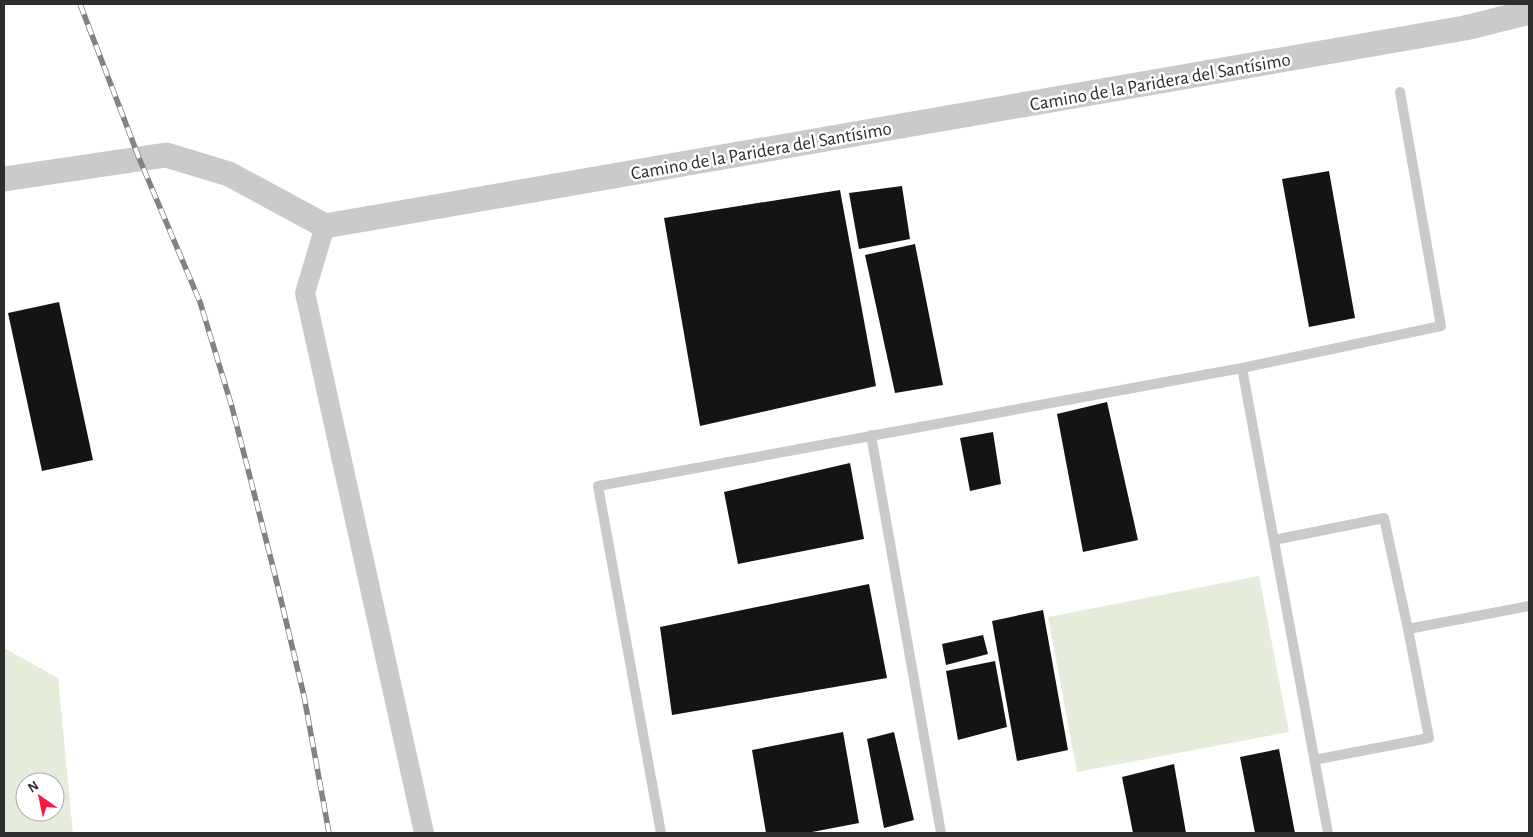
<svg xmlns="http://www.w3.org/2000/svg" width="1533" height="837" viewBox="0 0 1533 837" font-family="'Alegreya Sans',sans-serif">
  <rect width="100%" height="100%" fill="#fff"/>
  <!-- green -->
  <path fill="#e5ecd9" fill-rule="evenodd" d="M1259,576L1289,732L1077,772L1048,617Z
    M4,648L58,678L73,833H4ZM25,782H55V812H25Z"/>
  <!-- building -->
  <path fill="#141414" d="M1329,171L1355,318L1309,327L1282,179Z
    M902,186L910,239L859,249L849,193Z
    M840,190L876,386L700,426L664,218Z
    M915,244L943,385L895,393L865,255Z
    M59,302L93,460L42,471L8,313Z
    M1107,402L1138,540L1083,552L1057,414Z
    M993,432L1001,484L970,491L960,438Z
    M850,463L864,539L738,564L724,492Z
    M869,584L887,678L672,715L660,627Z
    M1043,610L1068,750L1017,761L992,621Z
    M983,635L988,654L946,665L942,644Z
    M995,661L1007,727L958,740L946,671Z
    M843,732L859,823L807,833H766L752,750Z
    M894,732L914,820L884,828L867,739Z
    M1279,749L1295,833H1255L1240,757Z
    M1174,764L1186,833H1133L1122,777Z"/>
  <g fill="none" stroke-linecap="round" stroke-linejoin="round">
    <!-- service -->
    <path stroke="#cacaca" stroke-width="10" d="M1242,368L1328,833
      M871,435L941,833
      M1274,540L1384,518L1408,629L1429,738L1314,760
      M1408,629L1529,606
      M661,833L598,486L1242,368L1441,326L1400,92"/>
    <!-- minor -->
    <path stroke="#cacaca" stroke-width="20" d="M325,226L305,293L424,833"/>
    <!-- tertiary -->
    <path stroke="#cacaca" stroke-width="25" d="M4,179L166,155L229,174L325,226L1465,28L1529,12"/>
    <!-- rail casing -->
    <g stroke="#828282" stroke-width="5.5">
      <path id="rail" d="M80,4L139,158L200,302L232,407L275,575L304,696L329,833"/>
    </g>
    <!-- rail -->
    <use href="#rail" stroke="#fff" stroke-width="4" stroke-dasharray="11" stroke-linecap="butt"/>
  </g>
  <g text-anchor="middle" stroke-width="5" stroke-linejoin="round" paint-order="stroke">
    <!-- street labels -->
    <g font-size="19" fill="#2d2d2d" stroke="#fff">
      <text transform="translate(1160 81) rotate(-10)" y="7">Camino de la Paridera del Santísimo</text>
      <text transform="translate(761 150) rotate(-10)" y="7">Camino de la Paridera del Santísimo</text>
    </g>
  </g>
  <!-- border -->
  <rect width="1533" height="837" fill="none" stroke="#2d2d2d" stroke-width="10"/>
  <!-- north arrow -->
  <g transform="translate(40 797) rotate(327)"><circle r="24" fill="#ffffff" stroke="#ababab"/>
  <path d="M0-4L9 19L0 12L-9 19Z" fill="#f71c3f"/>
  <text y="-8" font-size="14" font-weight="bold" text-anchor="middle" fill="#2d2d2d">N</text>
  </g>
</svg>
